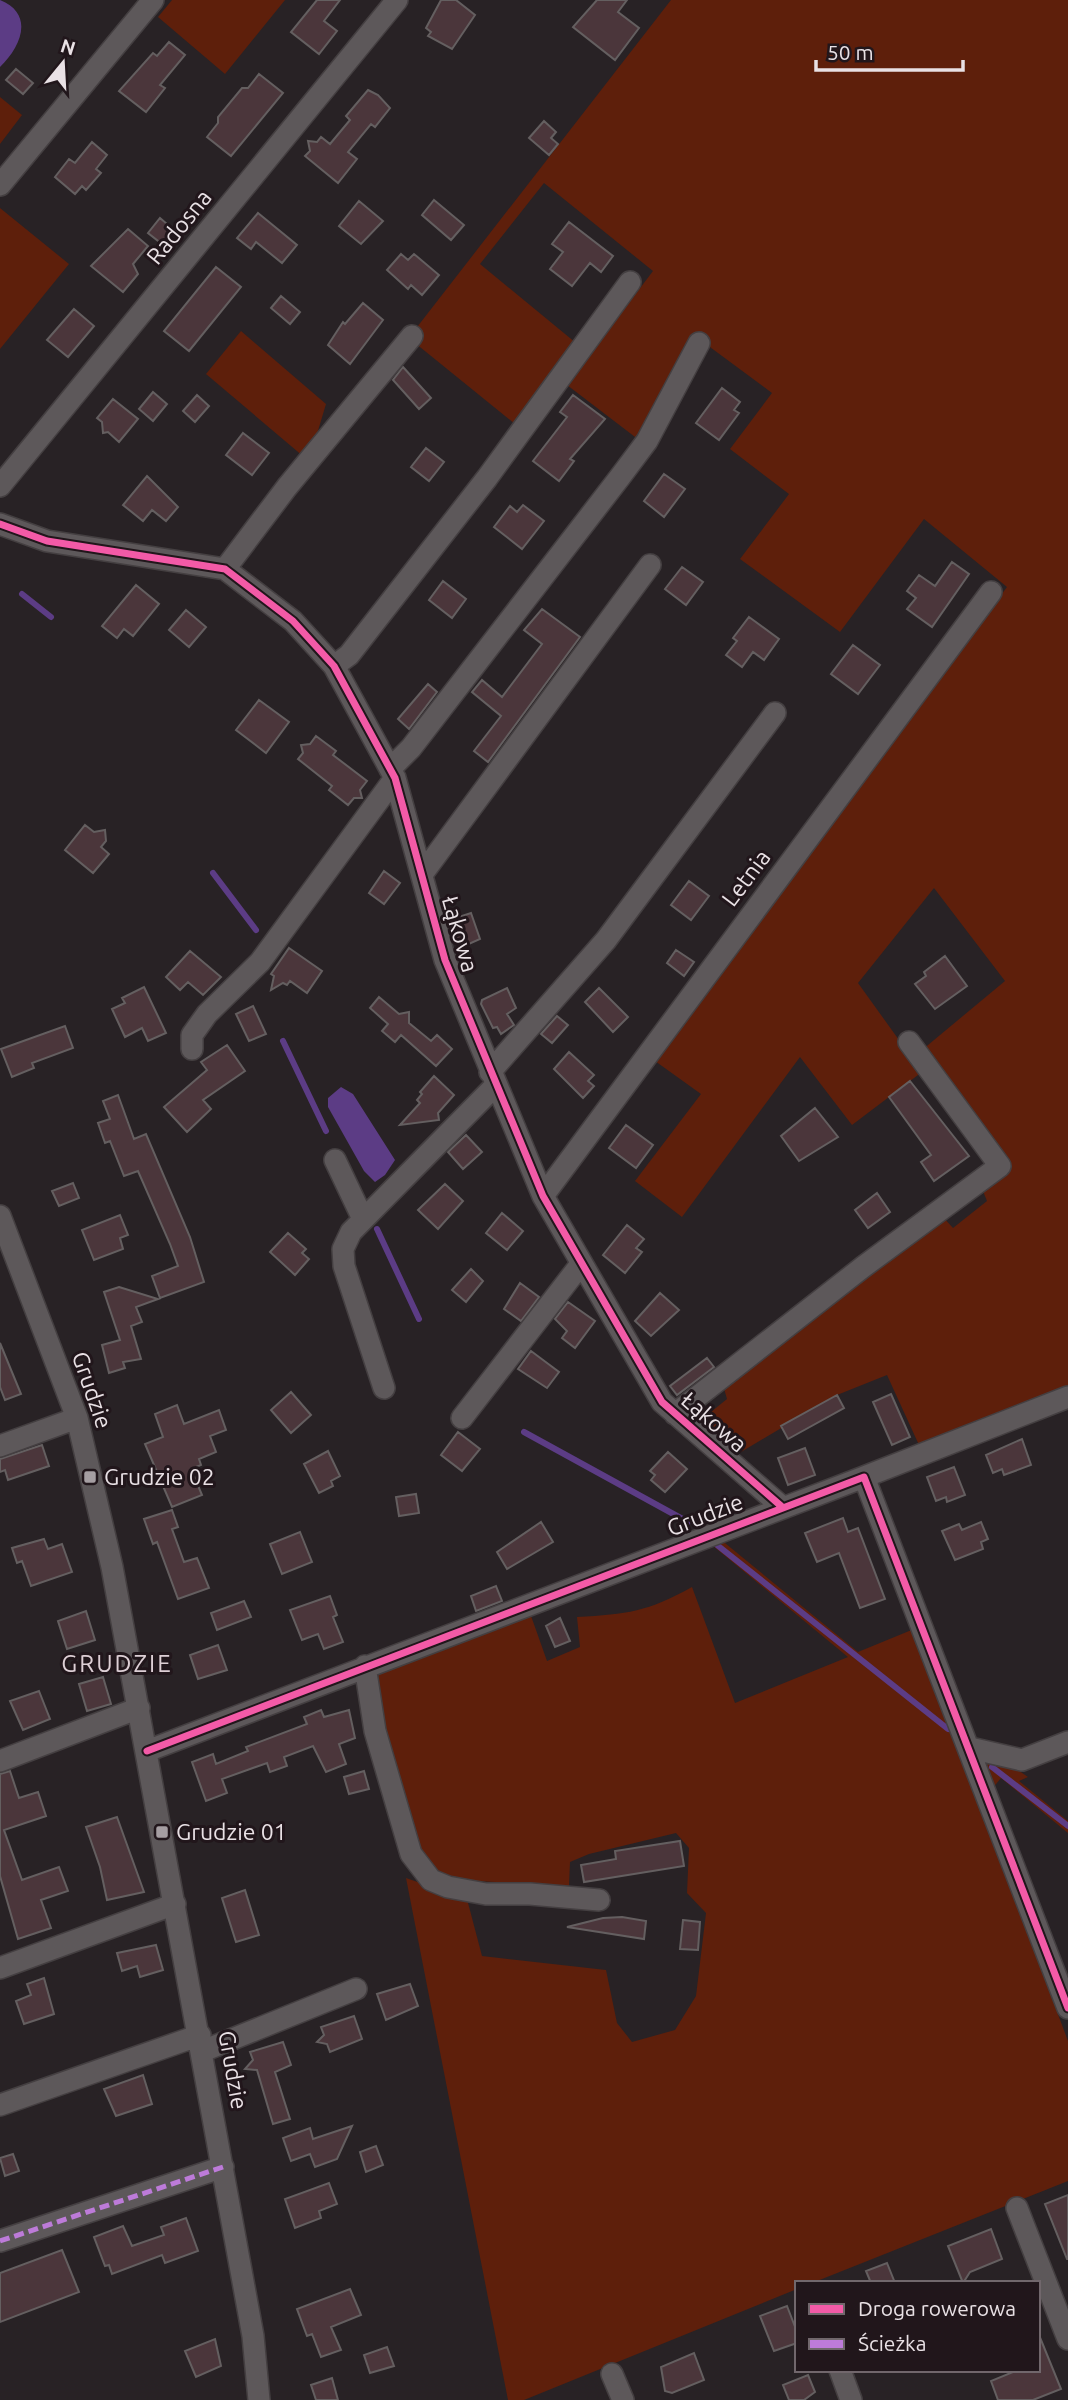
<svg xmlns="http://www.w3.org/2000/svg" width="1068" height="2400" viewBox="0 0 1068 2400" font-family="Ubuntu,sans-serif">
  <rect width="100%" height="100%" fill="#282225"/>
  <!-- green -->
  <path fill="#5e1f0b" d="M172,0H285L225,74L158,17Z
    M671,0H1068V1388L919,1445L887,1375L837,1395L736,1455L696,1424L727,1399L723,1385L943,1217L953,1228L987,1201L983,1191L987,1184L1010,1166L1005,1154L922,1050L1005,981L934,888L858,983L922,1072L852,1125L800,1057L682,1217L635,1181L701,1094L655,1061L1007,587L924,519L840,632L740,559L789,494L730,449L772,393L695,336L639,440L567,385L653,271L544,183L480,264L576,343L515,424L415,343L414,331Z
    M0,97L22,115L0,144Z
    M0,208L69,264L0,349Z
    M241,331L326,404L314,444L304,457L206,374Z
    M720,1539L858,1652L914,1629L1068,2041V2181L812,2283H797V2289L524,2400H508L406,1878L467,1899L482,1956L606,1970L617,2023L632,2042L675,2030L696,1996L706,1913L687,1893L689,1848L676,1833L589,1854L570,1862L569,1886L457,1880L425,1864L385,1744L378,1675L530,1613L547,1661L580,1647L577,1617C628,1614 647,1612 692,1587L735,1703L848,1657L707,1541Z
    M986,1757L1012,1766L1028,1777L1019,1781L1068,1821V1833L1001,1778L992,1789L981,1762Z"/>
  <!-- water -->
  <path fill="#5c3c85" d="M0,0C35,14 21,47 0,67Z
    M341,1087L353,1094L395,1160L385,1175L375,1182L364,1171L328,1107V1098Z"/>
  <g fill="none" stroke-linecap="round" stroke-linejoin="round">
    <!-- stream -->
    <path stroke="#5c3c85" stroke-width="6" d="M22,594L51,617
      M213,873L256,930
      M283,1041L326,1131
      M377,1229L419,1319
      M524,1432L688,1522
      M712,1541L948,1729
      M992,1767L1068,1826"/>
  </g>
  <!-- building -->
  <path fill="#4b363b" stroke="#645f60" stroke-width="2" d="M317,0H340L324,21L337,31L319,54L291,32Z
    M441,0H456L475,15L452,49L428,36L431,32L426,28Z
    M597,0H627L618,12L639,28L615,60L573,27Z
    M169,42L185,55L160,85L165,88L146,112L119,91L153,53L157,56Z
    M16,69L33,83L23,94L6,80Z
    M259,74L283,93L231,156L207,137L218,123V117L242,88H248Z
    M368,90L378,95L390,108L375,127L371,124L348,152L357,159L338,183L305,156L310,151L308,141L317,142L321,137L330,144L350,120L346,116Z
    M544,121L556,132L551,138L558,144L549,155L529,138Z
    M92,142L107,155L96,169L101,173L86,190L82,186L75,194L55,177L69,159L75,163Z
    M434,200L464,225L451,240L422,215Z
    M359,201L383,221L361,244L339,226Z
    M258,213L297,245L282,263L256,242L251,249L237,238Z
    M160,218L174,230L162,244L148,233Z
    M569,222L613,256L601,272L590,263L572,286L550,269L563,252L552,244Z
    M128,229L148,246L133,264L138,274L123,292L91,266Z
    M401,254L408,260L414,254L439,275L422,295L411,285L408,289L387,270Z
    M216,267L241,287L189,351L164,331Z
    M281,296L300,312L290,324L271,308Z
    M363,303L383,320L350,364L328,345L343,322L345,324Z
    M74,309L94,326L68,357L47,340Z
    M403,367L431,398L419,409L393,380Z
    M722,388L740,402L734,410L739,413L719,440L696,423Z
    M153,392L167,404L153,421L139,409Z
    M197,395L209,406L195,422L183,411Z
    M573,395L605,419L570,459L574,461L559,481L533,461L567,417L560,412Z
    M113,399L138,419L119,442L108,432L103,433L102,422L97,418Z
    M243,433L269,453L252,475L226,455Z
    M426,448L444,462L429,481L411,467Z
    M664,474L685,489L664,517L644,501Z
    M147,476L178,507L166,521L152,510L143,521L123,505Z
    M523,505L544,521L522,549L494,527L510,506L517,512Z
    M952,562L969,574L932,627L907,609L916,598L907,591L919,575L935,586Z
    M682,567L703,582L686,605L665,589Z
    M443,581L466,599L452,618L429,600Z
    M136,585L159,604L133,636L124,629L117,638L102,626Z
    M542,609L580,637L488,762L474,751L501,716L472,692L482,680L502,697L542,644L524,630Z
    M186,610L206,627L189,647L169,630Z
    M749,617L779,639L764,660L753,652L742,667L726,655L737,641L733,638Z
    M853,645L880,665L858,694L831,674Z
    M428,684L437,692L409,729L398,719Z
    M259,700L289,722L266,753L236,730Z
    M316,736L336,751L333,755L367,781L360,790L362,798H354L348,805L329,790L332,786L298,759L303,753L301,745L310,744Z
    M85,825L94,832L105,830L106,841L101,847L109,854L93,873L65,850Z
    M384,871L400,883L384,904L369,893Z
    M689,881L709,896L691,920L671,905Z
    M471,913L480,939L460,948L450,920Z
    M289,948L322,971L307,993L290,981L287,985L283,983L271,990L274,976L271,974Z
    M676,950L694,962L684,976L667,963Z
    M190,951L221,977L203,995L188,982L180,990L166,977Z
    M945,956L967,986L935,1009L915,984L926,976L924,972Z
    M144,987L166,1033L148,1041L142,1028L125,1037L112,1009L125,1003L122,998Z
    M507,988L516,1008L507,1014L514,1025L501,1034L497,1027L493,1028L481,1004L482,1000Z
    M599,988L628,1017L613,1032L585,1002Z
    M379,997L399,1014L409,1012V1023L431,1041L437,1035L452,1049L436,1066L401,1035L395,1042L382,1031L388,1024L370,1008Z
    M253,1006L266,1034L249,1041L236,1014Z
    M557,1016L568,1025L552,1043L541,1034Z
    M65,1026L73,1048L32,1063L34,1068L12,1077L1,1049Z
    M227,1045L245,1071L203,1100L211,1109L187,1132L164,1107L207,1070L201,1062Z
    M569,1052L594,1075L588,1081L594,1086L583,1098L554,1069Z
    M434,1076L454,1095L438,1113L439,1120L400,1125L420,1103L417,1100L422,1094L420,1092Z
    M910,1081L969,1156L934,1181L921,1162L931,1155L889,1097Z
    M118,1095L134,1139L146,1134L190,1237L204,1282L160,1298L152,1276L178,1266L170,1244L138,1171L124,1176L110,1141L105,1143L98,1123L110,1119L103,1101Z
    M815,1108L838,1137L799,1161L781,1136Z
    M626,1125L653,1145L636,1168L609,1148Z
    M466,1135L482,1152L463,1169L448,1152Z
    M73,1183L79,1198L59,1206L52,1191Z
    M445,1184L463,1201L438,1229L418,1210Z
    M877,1193L890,1212L868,1228L855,1210Z
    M502,1213L523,1231L507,1250L486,1233Z
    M120,1215L128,1235L120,1238L123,1249L94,1260L82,1230Z
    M627,1225L644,1239L636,1248L642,1252L625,1273L603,1255Z
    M288,1233L306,1249L302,1253L309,1259L295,1275L270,1252Z
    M471,1269L483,1281L466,1302L452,1290Z
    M520,1283L539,1297L521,1321L504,1309Z
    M119,1287L158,1299L136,1307L142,1322L131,1326L141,1359L123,1362L125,1368L109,1373L102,1345L120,1340L104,1292Z
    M660,1293L679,1310L651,1336L635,1321Z
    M568,1302L595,1321L575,1348L562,1338L567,1331L555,1319Z
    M0,1343L21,1394L5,1400L0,1387Z
    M531,1351L559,1372L547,1388L518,1369Z
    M707,1358L714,1367L677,1395L670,1386Z
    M291,1392L311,1415L291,1433L271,1410Z
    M891,1394L910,1437L892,1445L873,1402Z
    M837,1395L844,1408L788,1439L781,1426Z
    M177,1405L184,1424L219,1410L226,1430L210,1436L216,1452L199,1459L201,1465L191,1469L202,1495L172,1507L145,1444L163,1437L155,1414Z
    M458,1432L480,1449L462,1471L441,1455Z
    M1022,1439L1031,1465L1004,1475L1002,1469L993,1473L986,1455Z
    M42,1445L49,1466L8,1480L5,1470L0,1472V1459Z
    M805,1448L815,1475L788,1485L778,1458Z
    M328,1451L340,1476L331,1481L333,1486L319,1493L304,1464Z
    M668,1452L687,1469L665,1492L651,1480L655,1475L650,1471Z
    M954,1467L965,1495L947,1502L946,1497L936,1501L927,1477Z
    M416,1494L419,1513L399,1516L396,1497Z
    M172,1510L178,1527L172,1529L184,1562L197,1558L209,1588L178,1599L157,1542L153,1544L144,1519Z
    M843,1518L848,1532L858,1528L885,1599L860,1608L839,1553L817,1562L805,1533Z
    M541,1522L553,1542L507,1569L497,1552Z
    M981,1522L988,1539L981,1542L983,1549L955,1560L942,1531L959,1524L962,1530Z
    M300,1532L312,1562L282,1574L270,1544Z
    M44,1539L48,1549L62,1544L72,1572L31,1586L22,1561L17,1563L12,1548Z
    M496,1586L502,1601L476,1611L471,1596Z
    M330,1596L337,1615L333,1617L343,1642L324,1649L318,1634L302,1640L290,1610Z
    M244,1601L251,1617L217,1630L211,1613Z
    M86,1611L95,1640L67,1649L58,1621Z
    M560,1618L570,1641L555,1647L546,1626Z
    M218,1645L227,1670L198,1679L190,1655Z
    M103,1677L111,1704L87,1711L79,1684Z
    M39,1691L50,1719L23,1730L10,1701Z
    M321,1710L324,1717L349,1710L355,1738L339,1744L346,1764L326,1772L313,1746L284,1757L287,1766L270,1772L267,1763L222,1779L227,1793L206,1801L192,1762L213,1754L216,1764L248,1751L246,1747L307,1724L304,1717Z
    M10,1771L19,1798L38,1792L46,1816L4,1830L22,1880L59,1867L68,1891L41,1900L51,1928L18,1939L0,1876V1774Z
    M364,1771L369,1789L349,1794L344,1777Z
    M117,1817L144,1892L107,1900L100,1867L86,1827Z
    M680,1841L684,1866L584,1882L581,1865L616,1859L615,1851Z
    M245,1890L259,1935L236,1942L222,1898Z
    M622,1917L646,1921L644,1939L567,1927L603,1918Z
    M683,1920L700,1922L698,1950L680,1949Z
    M156,1945L163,1970L140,1977L137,1966L122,1971L117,1953Z
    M44,1978L54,2014L24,2024L16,2001L31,1995L27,1984Z
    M410,1984L418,2006L386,2020L377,1994Z
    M354,2016L362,2039L330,2052L327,2044L317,2042L324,2035L321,2027Z
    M283,2042L291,2065L275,2072L290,2119L273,2124L257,2070L245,2069L253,2060L250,2052Z
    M143,2075L152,2104L116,2116L104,2089Z
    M352,2126L337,2159L315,2167L310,2154L291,2161L283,2138L310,2128L313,2139Z
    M376,2146L383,2165L366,2172L360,2152Z
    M13,2154L19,2171L5,2176L0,2158Z
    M329,2183L337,2204L319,2211L321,2218L295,2228L285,2199Z
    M1068,2195V2259H1067L1045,2204Z
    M186,2218L198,2251L165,2263L162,2255L112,2274L109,2265L105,2266L94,2237L123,2226L132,2246L164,2235L161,2227Z
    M991,2229L1002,2259L970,2272L963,2283L948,2246Z
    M62,2250L79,2292L0,2322V2273Z
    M887,2263L895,2283H871L866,2271Z
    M350,2289L361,2315L331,2327L341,2350L321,2357L312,2334L307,2336L297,2309Z
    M787,2306L797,2332V2343L774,2351L760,2316Z
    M1039,2335L1061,2389L1033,2400H998L991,2381L1018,2370H1038Z
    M215,2339L221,2366L196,2377L185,2351Z
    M387,2347L394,2366L370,2373L364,2355Z
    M694,2353L704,2380L672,2393L665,2391L661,2367Z
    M808,2375L815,2392L804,2400H789L783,2385Z
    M332,2378L338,2400H316L311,2385Z"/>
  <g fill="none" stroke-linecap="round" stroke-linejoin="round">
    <!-- minor casing -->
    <g stroke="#443f41" stroke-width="24">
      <path id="minor" d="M0,185L153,0
        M0,486L397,0
        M0,524L47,541L225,569L293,621L334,666L395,778L445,960L543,1196L662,1402L781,1506
        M225,569L287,487L412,336
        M334,666L349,655L487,478L630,282
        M390,769L411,748L620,477L647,441L699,343
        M423,873L650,565
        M192,1049V1035L207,1014L260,962L395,778
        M490,1072L606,940L775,713
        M335,1160L363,1219
        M543,1196L991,592
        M0,1216L77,1418L112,1567L253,2336L259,2400
        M384,1388L344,1266L343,1249L351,1232L495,1086
        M675,1414L863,1267L1000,1166L909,1042
        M462,1418L581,1264
        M0,1446L77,1418
        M864,1477L1068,1397
        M365,1666L375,1731L411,1854L431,1880L448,1887L486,1894H530L599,1900
        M970,1748L1022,1760L1068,1742
        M147,1751L864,1477L1068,2008
        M0,1761L139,1708
        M0,1968L175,1904
        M203,2051L356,1989
        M0,2105L200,2035
        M1017,2208L1068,2339
        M0,2241L223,2167
        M840,2370L851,2400
        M612,2374L623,2400"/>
    </g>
    <!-- minor -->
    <use href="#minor" stroke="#5d585a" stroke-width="21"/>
    <!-- quiet -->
    <path stroke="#bd7bd9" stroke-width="5" stroke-dasharray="10 5" stroke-linecap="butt" d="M0,2241L223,2167"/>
    <!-- cycleway casing -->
    <g stroke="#21161b" stroke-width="11">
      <path id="cycleway" d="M0,524L47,541L225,569L293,621L334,666L395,778L445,960L543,1196L662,1402L781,1506
        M147,1751L864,1477L1068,2008"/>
    </g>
    <!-- cycleway -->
    <use href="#cycleway" stroke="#f35aa7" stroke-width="7"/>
  </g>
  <!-- markers -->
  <g fill="#a59ea2" stroke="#21161b" stroke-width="2.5">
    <rect x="83" y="1470" width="14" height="14" rx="3.5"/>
    <rect x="155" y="1825" width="14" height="14" rx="3.5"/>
  </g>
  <g text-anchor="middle" stroke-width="6" stroke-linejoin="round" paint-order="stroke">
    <!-- street labels -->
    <g font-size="23" fill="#e9e1e5" stroke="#21161b">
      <text transform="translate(179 227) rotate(-51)" y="8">Radosna</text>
      <text transform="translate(746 878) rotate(-53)" y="8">Letnia</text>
      <text transform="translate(460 934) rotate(74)" y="8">Łąkowa</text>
      <text transform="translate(92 1390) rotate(71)" y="8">Grudzie</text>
      <text transform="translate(714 1422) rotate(41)" y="8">Łąkowa</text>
      <text transform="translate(705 1515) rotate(-21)" y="8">Grudzie</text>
      <text transform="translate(233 2070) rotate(80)" y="8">Grudzie</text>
    </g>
    <!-- poi labels -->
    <g font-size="23" fill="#e9e1e5" stroke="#21161b" text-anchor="start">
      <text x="104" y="1485">Grudzie 02</text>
      <text x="176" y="1840">Grudzie 01</text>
    </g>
    <!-- neighbourhood labels -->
    <g font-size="24" letter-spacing="2" fill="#ddcfd5" stroke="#21161b">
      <text x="117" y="1672">GRUDZIE</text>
    </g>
  </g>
  <!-- legend -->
  <rect x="795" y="2281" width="245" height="91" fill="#21161b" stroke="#71676c" stroke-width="2"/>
  <rect x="809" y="2304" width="35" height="10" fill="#f35aa7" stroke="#71676c" stroke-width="2"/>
  <text x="858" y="2316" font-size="21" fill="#e9e1e5">Droga rowerowa</text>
  <rect x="809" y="2339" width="35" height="10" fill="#bd7bd9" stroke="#71676c" stroke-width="2"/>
  <text x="858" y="2351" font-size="21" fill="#e9e1e5">Ścieżka</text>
  <!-- north arrow -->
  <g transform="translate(63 63) rotate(18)" stroke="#21161b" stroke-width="5" paint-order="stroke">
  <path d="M0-5L12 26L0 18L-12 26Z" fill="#e9e1e5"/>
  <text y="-10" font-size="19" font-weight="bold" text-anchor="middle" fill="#e9e1e5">N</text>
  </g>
  <!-- scale -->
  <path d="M816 60v10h147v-10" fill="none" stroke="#e9e1e5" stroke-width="3.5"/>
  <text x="827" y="60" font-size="21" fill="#e9e1e5" stroke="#21161b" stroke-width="5" paint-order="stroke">50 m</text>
</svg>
